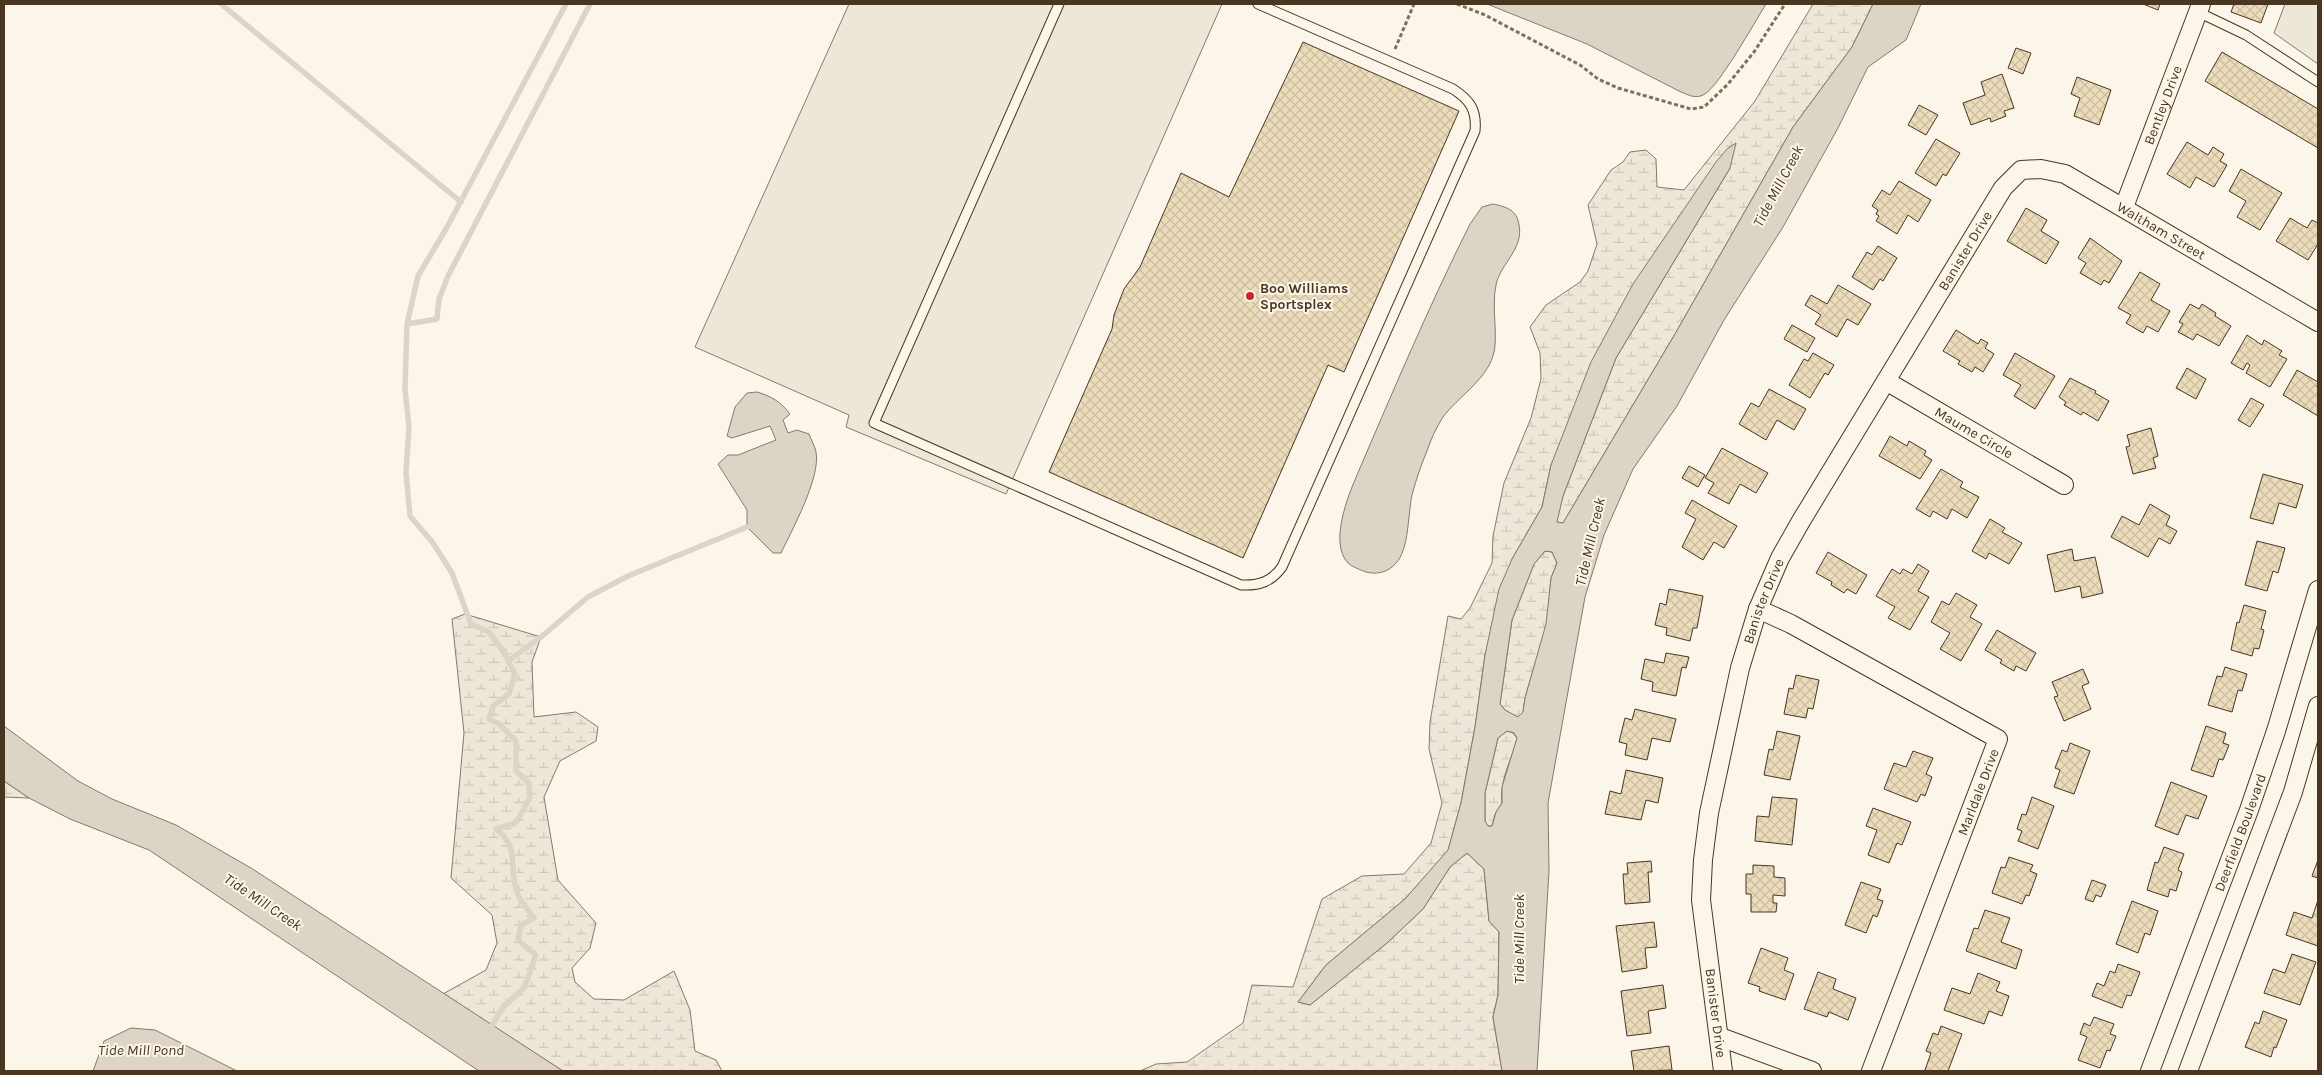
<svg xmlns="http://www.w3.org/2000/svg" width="2322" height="1075" viewBox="0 0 2322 1075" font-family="Karla,sans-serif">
  <defs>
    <pattern id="wetland-marsh" width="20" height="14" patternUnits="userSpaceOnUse" patternTransform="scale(1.25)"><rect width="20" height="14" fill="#ede6d9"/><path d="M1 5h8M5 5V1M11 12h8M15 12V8" fill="none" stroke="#cdc6ba"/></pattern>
    <pattern id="building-cross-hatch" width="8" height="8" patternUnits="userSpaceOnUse" patternTransform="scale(1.25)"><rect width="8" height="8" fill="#ecdcbc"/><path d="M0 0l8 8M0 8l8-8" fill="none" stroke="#ccbda1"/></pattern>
  </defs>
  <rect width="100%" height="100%" fill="#fbf6e9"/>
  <!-- wetland -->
  <path fill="url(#wetland-marsh)" stroke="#887966" d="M1813,4H1873L1852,47L1793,127L1675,334L1563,523L1556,522L1563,496L1616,358L1730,168L1551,465L1542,507L1512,559L1485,655L1475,727L1461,803L1448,851L1405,899L1326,965L1298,1002L1310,1005L1387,943L1423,909L1450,867L1467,853L1484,869L1489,921L1499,932L1498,995L1493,1017L1502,1071H1140L1156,1064L1187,1062L1243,1023L1252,985L1293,987L1322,899L1362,876L1404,874L1431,843L1442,803L1429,749L1430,722L1448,616L1461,619L1470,608L1492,563L1493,536L1504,483L1531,418L1541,379L1540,353L1530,327L1546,305L1580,282L1588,271L1597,244L1588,205L1611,170L1623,162L1630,152L1646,150L1656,159L1657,187L1684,190L1755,101Z
    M1545,551L1552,552L1557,563L1551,578L1547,624L1525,698L1523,712L1518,718L1505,710L1500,704L1512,620L1534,564Z
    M465,614L541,637L532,662L534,717L576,712L598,727L596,741L560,761L544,797L558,880L596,923L590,948L572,968L575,982L594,999L624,1000L674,971L690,1010L695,1051L716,1060L722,1071H563L443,994L486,970L497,943L492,915L451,878L464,733L452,619Z
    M1507,731L1513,733L1517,738C1512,760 1499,780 1502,803L1496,812L1492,826H1487L1485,821V793L1498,738Z
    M4,781L29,798L4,797Z"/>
  <!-- parking -->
  <path fill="#ede7d9" stroke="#887966" d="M849,4H1222L1006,494L846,427L849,415L695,347Z
    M2285,4H2318V64L2274,33Z"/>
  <!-- water -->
  <path fill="#dcd4c6" stroke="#887966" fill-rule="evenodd" d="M1487,4H1766C1756,20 1717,90 1703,95C1695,99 1689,95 1681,92L1587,44Z
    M1873,4H1921L1906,40L1868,67L1838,128L1783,227L1724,320L1677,406L1633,469L1604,535L1585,597L1548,803L1549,871L1537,1071H1502L1493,1017L1498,995L1499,932L1489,921L1484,869L1467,853L1450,867L1423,909L1387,943L1310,1005L1298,1002L1326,965L1405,899L1448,850L1461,803L1475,727L1485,655L1499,589L1512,559L1542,507L1551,465L1591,362L1633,284L1716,162L1727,149L1736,143L1730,168L1616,358L1563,496L1557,522L1563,523L1675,334L1793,127L1852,47ZM1545,551L1552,552L1557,563L1551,578L1546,624L1525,698L1523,712L1518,717L1505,710L1500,704L1512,620L1534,564ZM1507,731L1514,733L1517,738L1502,787V803L1496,812L1492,826H1488L1485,821V793L1498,738Z
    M1493,204C1507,207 1517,210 1519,225C1524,249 1500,264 1496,285C1491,307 1499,339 1493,356C1485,381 1458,397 1443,417C1436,428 1431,439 1427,451C1421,465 1416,480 1412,495C1408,513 1409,550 1396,563C1389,572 1377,575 1366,572C1361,570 1352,567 1348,563C1329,543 1348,496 1357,475C1393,391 1429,306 1470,224L1482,207Z
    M757,392C771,396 781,402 790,414L783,420L788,433L797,430L809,434C811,440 815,446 816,452C821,477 792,530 781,553H773L747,527V510L718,464L728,455H738L776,440L770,426L732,438L727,436L735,407L747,393Z
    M4,726L78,781L112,799L176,825L251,868L563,1071H479L149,850L70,819L29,798L4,781Z
    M131,1028L155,1030L237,1071H93L104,1041Z"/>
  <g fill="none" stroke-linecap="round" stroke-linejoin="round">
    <!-- stream -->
    <path stroke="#dcd4c6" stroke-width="5.5" d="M221,4L461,202
      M407,324L437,319L439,299L448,276L590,4
      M508,661L541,637L588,597L628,576L747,527
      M488,1032L503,1007L524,988L536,955L518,940L521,925L534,918C529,911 522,903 518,895C507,869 522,849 496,829L516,823L530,797L529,783L516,771V741L499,724L489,719L493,706L509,694L515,674L503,651L489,632L471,624L452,573L433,543L410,516L406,472L409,427L405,389L407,324L418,276L446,229L566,4"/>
  </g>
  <!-- building -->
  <path fill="url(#building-cross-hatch)" stroke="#4a3520" d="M2143,4H2160L2158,10Z
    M2234,4H2268L2261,23L2231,12Z
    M1303,42L1459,111L1344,372L1328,365L1243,558L1049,472L1112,329L1114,315L1124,289L1140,267L1181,173L1229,197Z
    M2016,48L2031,53L2023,74L2008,68Z
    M2222,52L2318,109V148L2205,81Z
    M2002,74L2014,108L2004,111L2006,116L1991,122L1990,118L1971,125L1963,103L1985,95L1981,82Z
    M2077,77L2111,90L2099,125L2074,116L2080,98L2071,94Z
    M1919,105L1938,115L1926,135L1908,125Z
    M1936,139L1960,153L1946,176L1943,174L1936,186L1915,173Z
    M2187,142L2208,155L2213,147L2224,154L2220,161L2227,165L2214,187L2196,177L2190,188L2167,174Z
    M2241,169L2282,193L2260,230L2237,217L2246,201L2229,191Z
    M1899,181L1931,200L1918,222L1908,215L1897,234L1876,221L1879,216L1876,214L1878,210L1872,206L1882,190L1890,195Z
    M2026,208L2047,220L2041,231L2059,242L2046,264L2007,241Z
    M2290,218L2307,228L2312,220L2318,223V244L2308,260L2276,241Z
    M2090,238L2122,261L2109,283L2104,280L2101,285L2080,273L2086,263L2078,258Z
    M1878,246L1897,258L1883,281L1880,279L1873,290L1852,277L1867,252L1872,255Z
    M2140,272L2160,284L2151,300L2170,311L2158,332L2147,326L2143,333L2126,323L2131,315L2118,308Z
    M1838,285L1871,304L1858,325L1847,319L1837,337L1815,324L1821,315L1805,305L1811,295L1827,304Z
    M2190,304L2199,309L2202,304L2216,313L2215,316L2231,326L2219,346L2197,334L2193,340L2178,332L2183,324L2179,322Z
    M1792,325L1815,338L1807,352L1784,339Z
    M1956,330L1978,344L1981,339L1988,343L1985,348L1994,354L1983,372L1975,367L1972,372L1958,364L1960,361L1943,351Z
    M2247,335L2262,345L2264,340L2282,351L2279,355L2287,359L2270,387L2246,373L2250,365L2247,363L2243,370L2231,363Z
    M1813,353L1834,365L1828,375L1825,373L1810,398L1789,385L1804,359L1808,361Z
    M2015,353L2055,376L2035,409L2014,396L2021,385L2003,375Z
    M2187,368L2206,379L2196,399L2176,388Z
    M2297,370L2318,382L2317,387L2318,388V416L2283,395Z
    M2070,378L2096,391L2095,393L2109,401L2098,421L2083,412L2081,415L2064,405L2066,402L2059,397Z
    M1769,389L1806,409L1794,430L1777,420L1766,440L1739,424L1751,403L1759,407Z
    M2251,398L2264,405L2250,427L2238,420Z
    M2151,428L2158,456L2153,458L2156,468L2133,474L2126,447L2130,446L2127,435Z
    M1890,436L1907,446L1909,441L1926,451L1924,455L1932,460L1920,479L1879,456Z
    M1722,448L1768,473L1756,493L1740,484L1729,504L1708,493L1714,483L1705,478Z
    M1689,466L1705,475L1698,487L1682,478Z
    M1941,469L1963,482L1960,487L1979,497L1967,518L1952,509L1947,519L1933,511L1930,517L1916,509Z
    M2263,474L2303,485L2296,508L2279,503L2273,524L2250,518Z
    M1692,500L1737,526L1724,548L1714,542L1703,560L1682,547L1696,519L1685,513Z
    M2150,504L2170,516L2166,525L2177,531L2170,544L2159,538L2148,557L2111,537L2122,516L2139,525Z
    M1990,519L2005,528L2002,532L2022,543L2009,564L1989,553L1986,559L1972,551Z
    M2257,541L2285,548L2278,573L2273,571L2267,591L2245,585Z
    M2072,549L2074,561L2095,557L2103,593L2082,598L2080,586L2055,592L2047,555Z
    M1828,552L1867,575L1856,594L1847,589L1844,593L1831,585L1832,582L1816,573Z
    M1918,564L1929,571L1918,591L1929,597L1910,630L1888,618L1895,607L1876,596L1892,569L1900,574L1903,569L1912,574Z
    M1669,589L1703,596L1697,628H1693L1690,641L1666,635L1667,628L1655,625L1660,603L1666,605Z
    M1956,593L1977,605L1970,617L1982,624L1961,661L1940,649L1950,633L1931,622L1942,601L1949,605Z
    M2244,605L2266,611L2261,629L2264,630L2259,649L2254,648L2252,656L2231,650L2237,622L2239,623Z
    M1997,630L2036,653L2026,671L2016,666L2014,671L2000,663L2002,660L1985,650Z
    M1666,653L1689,657L1686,668L1682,667L1676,696L1652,691L1653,682L1641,679L1645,659L1664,663Z
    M2225,667L2247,674L2242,691L2238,690L2232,712L2208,705L2217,676L2222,677Z
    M2083,669L2089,683L2082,686L2091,709L2064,721L2054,697L2058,696L2052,682Z
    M1796,675L1819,680L1813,709L1808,708L1806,718L1784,714L1789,688L1793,689Z
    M1635,709L1676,719L1670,742L1652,738L1647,760L1625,755L1627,744L1619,742L1625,718L1632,720Z
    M2206,726L2226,733L2223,743L2229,745L2223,760L2219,759L2213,777L2191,770Z
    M1777,731L1800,736L1790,780L1764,775L1769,749L1773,750Z
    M2070,743L2090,751L2074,794L2054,787L2060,770L2055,768L2062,750L2067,752Z
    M1913,751L1933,758L1926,774L1932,777L1925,796L1921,794L1917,802L1884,789L1894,763L1906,767Z
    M1626,770L1663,778L1658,803L1646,800L1641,820L1605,814L1610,791L1621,794Z
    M2171,782L2207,796L2198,819L2186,815L2178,835L2155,826Z
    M1772,797L1797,799L1792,845L1755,841L1757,816L1769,817Z
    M2032,797L2054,806L2038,849L2018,841L2022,831L2017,829L2022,814L2026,815Z
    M1873,808L1911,822L1902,845L1897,843L1889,863L1868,855L1877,830L1866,826Z
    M2164,847L2184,854L2178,870L2182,872L2176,891L2170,889L2168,897L2147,890L2155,862L2158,863Z
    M2009,857L2033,865L2030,871L2037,874L2029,896L2026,895L2022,904L1992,893L2001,867L2005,868Z
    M2318,860V878L2312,876Z
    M1651,861L1652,872H1648L1650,902L1625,904L1623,874H1628L1627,863Z
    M1753,865L1774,866V877L1785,878V896L1773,895V903H1777L1776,912H1751V894H1746V874H1753Z
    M2092,880L2106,885L2101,897L2096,895L2093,902L2085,899Z
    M1861,882L1881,889L1877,899L1883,901L1877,917L1873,915L1866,933L1845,925Z
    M2318,900V946L2286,935L2294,912L2312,918Z
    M2132,901L2158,911L2150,935L2145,933L2138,953L2116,944Z
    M1985,910L2010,918L2001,942L2022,950L2016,969L1966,951L1974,928L1978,929Z
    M1654,922L1657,947L1645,948L1647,968L1622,972L1616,926Z
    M1761,948L1788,958L1784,970L1794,974L1785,1000L1759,991L1760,987L1748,983Z
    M2292,954L2316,962L2300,1005L2264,993L2273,969L2285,973Z
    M2118,964L2140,972L2131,996L2127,995L2122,1008L2092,996L2097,983L2104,986L2110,971L2115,973Z
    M1818,972L1836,979L1833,989L1856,998L1848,1020L1829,1012L1827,1017L1804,1009Z
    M1978,973L2000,982L1996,991L2009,996L2002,1016L1989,1011L1984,1024L1944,1010L1952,988L1970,994Z
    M1663,985L1666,1008L1648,1011L1651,1033L1627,1036L1621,991Z
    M2263,1011L2287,1020L2276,1048L2274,1047L2271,1057L2245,1047L2255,1022L2259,1024Z
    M2094,1017L2114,1024L2110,1034L2116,1036L2110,1051L2107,1050L2100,1068L2078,1060L2087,1037L2080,1034L2084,1023L2090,1026Z
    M1941,1026L1962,1034L1948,1071H1929L1925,1070L1931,1053L1926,1051L1933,1033L1938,1035Z
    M1669,1046L1672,1070L1634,1071L1631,1051Z"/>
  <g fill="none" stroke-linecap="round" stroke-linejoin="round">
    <!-- lane casing -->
    <g stroke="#4a3520" stroke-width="11">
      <path id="lane" d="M1059,4L874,423L1241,585C1260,586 1272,581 1282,567L1475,131C1477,110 1470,100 1453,89L1258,4
        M2198,12L2246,35L2318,82"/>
    </g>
    <!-- street casing -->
    <g stroke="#4a3520" stroke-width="20">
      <g id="street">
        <path id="s1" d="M2124,207L2201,4"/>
        <path id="s2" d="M1886,381L2064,485"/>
        <path d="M1758,609L1791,624L1998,739L1871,1071"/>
        <path d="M1720,1037L1812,1071"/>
        <path id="s3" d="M1723,1071L1701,900L1703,860L1709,813L1740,668L1758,609L1780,558L1801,521L2003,188L2021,170L2041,169L2065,174L2318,322"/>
        <path id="s4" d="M2150,1071L2249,810L2276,731L2318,590"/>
        <path d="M2188,1071L2293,792L2318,706"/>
      </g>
    </g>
    <!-- path -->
    <path stroke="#7f6f5c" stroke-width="3" stroke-dasharray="4 2.5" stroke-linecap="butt" d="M1457,4L1485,15L1580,65L1598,79L1618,88L1691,109L1704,107L1728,84L1754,52L1785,4
      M1395,49L1414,4"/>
    <!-- lane -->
    <use href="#lane" stroke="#fbf6e9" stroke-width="9"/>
    <!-- street -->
    <use href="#street" stroke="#fbf6e9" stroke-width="18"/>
  </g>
  <!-- markers -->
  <circle fill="#c62828" stroke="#fbf6e9" stroke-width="2" cx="1250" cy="296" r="5"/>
  <g text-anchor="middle" stroke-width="4" stroke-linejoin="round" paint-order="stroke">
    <!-- street labels -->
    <g font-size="14" fill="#4a3520" stroke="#fbf6e9">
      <text dy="5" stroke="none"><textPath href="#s1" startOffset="109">Bentley Drive</textPath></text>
      <text dy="5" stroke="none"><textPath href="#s3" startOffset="1139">Waltham Street</textPath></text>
      <text dy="5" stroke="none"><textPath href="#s3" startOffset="884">Banister Drive</textPath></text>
      <text dy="5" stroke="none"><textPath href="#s2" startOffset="102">Maume Circle</textPath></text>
      <text dy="5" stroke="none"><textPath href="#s3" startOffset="479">Banister Drive</textPath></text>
      <text transform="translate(1978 792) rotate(-69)" y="5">Marldale Drive</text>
      <text dy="5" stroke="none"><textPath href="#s4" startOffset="255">Deerfield Boulevard</textPath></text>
      <text transform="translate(1716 1013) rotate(83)" y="5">Banister Drive</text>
    </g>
    <!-- poi labels -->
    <g font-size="14" font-weight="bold" fill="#4a3520" stroke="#fbf6e9" text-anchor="start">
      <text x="1260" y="293">Boo Williams<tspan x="1260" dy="16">Sportsplex</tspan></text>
    </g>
    <!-- water labels -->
    <g font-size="15" font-style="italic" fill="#4a3520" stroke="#fbf6e9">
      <text transform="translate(1778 186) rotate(-62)" y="5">Tide Mill Creek</text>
      <text transform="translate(1590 542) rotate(-77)" y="5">Tide Mill Creek</text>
      <text transform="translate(263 902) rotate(34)" y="5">Tide Mill Creek</text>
      <text transform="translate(1519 939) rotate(-90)" y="5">Tide Mill Creek</text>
      <text x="141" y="1055">Tide Mill Pond</text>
    </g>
  </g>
  <!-- border -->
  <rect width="2322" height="1075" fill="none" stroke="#4a3520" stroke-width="10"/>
</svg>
